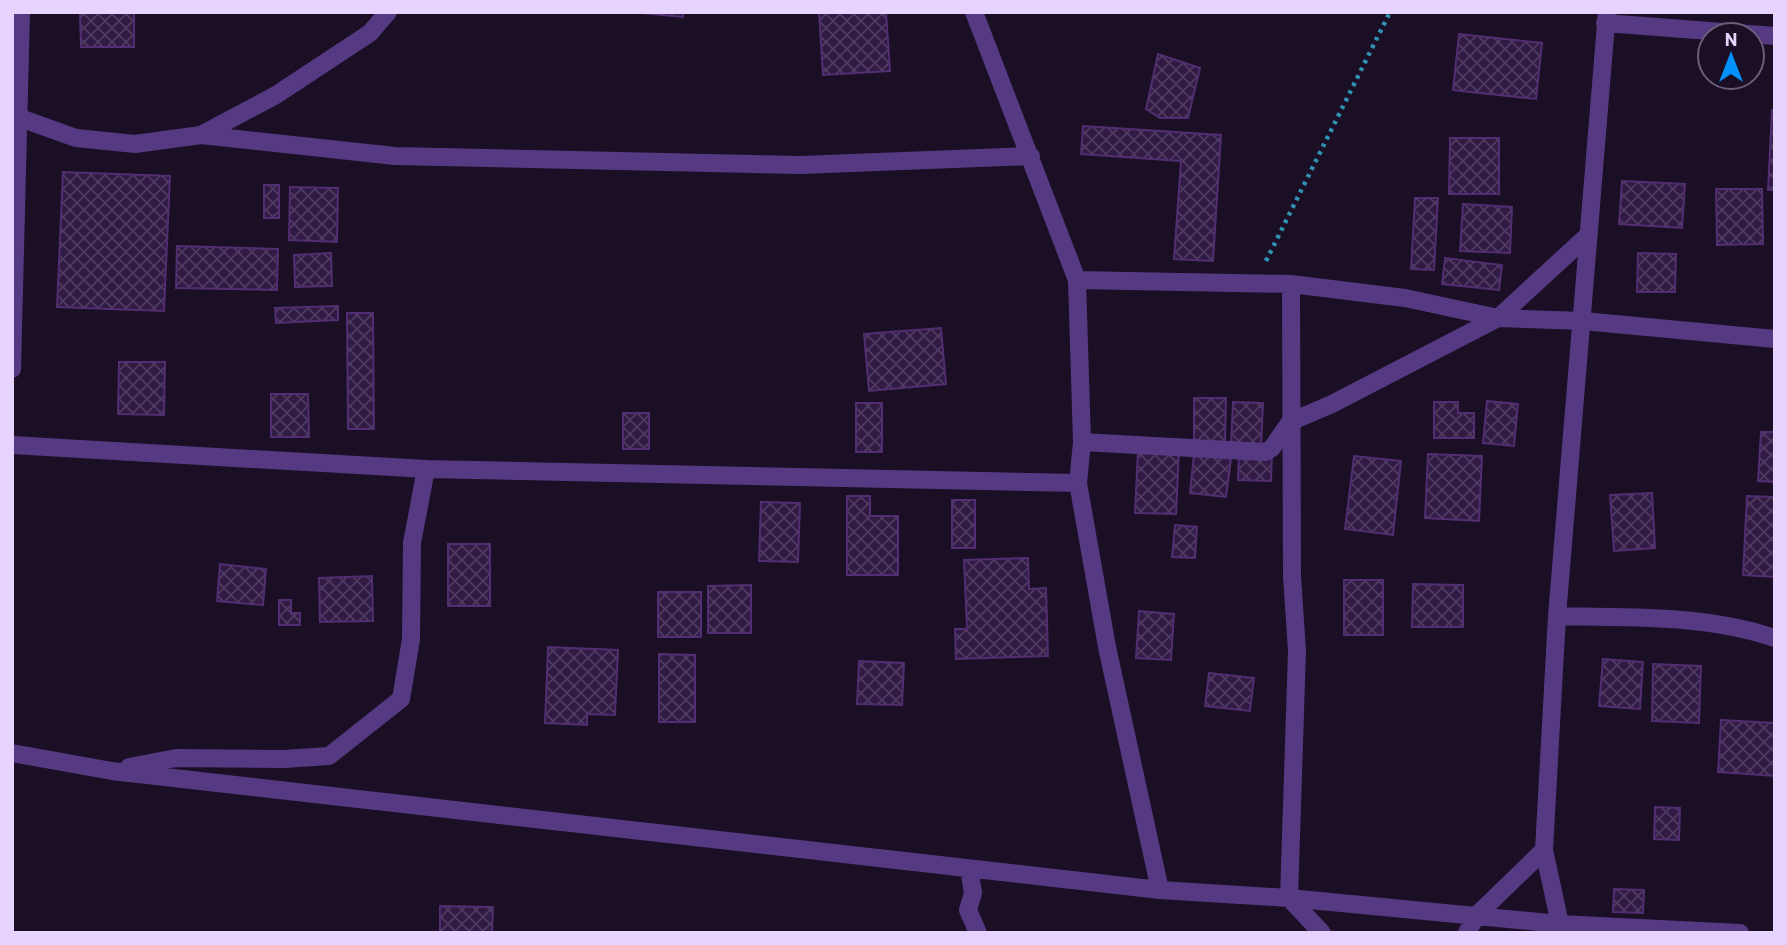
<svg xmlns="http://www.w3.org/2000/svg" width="1787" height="945" viewBox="0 0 1787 945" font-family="Barlow,sans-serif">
  <defs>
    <pattern id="building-cross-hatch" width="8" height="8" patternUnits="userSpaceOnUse" patternTransform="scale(1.75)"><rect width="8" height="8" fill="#311b45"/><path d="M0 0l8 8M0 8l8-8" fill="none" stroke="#4f3b61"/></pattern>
  </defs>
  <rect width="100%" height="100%" fill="#1a0f24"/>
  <!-- building -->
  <path fill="url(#building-cross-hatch)" stroke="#512d71" stroke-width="2" d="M80,12H134V47H81Z
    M630,12H683V17Z
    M819,12H886L890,71L823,75Z
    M1459,34L1542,43L1536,99L1453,90Z
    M1158,54L1200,68L1188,118H1160L1146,109Z
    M1772,110H1775V190H1768Z
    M1083,126L1221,135L1213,261L1174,259L1181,161L1081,154Z
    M1450,138H1499V194H1449Z
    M63,172L170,176L164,311L57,307Z
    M1622,181L1685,184L1682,228L1619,224Z
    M264,185H279V218H264Z
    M290,187L338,188L337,242L289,240Z
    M1716,189H1762L1763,244L1717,245Z
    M1415,198H1438L1434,270L1411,269Z
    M1463,204L1512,207L1510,253L1460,251Z
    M177,246L278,249L277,290L176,288Z
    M331,253L332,286L295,287L294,255Z
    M1638,253L1676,254L1675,292H1637Z
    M1445,258L1502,265L1499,290L1442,284Z
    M338,306V320L276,323L275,308Z
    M347,313H373L374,429H348Z
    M941,328L946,384L869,391L864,334Z
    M119,362H165L164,415L118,414Z
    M271,394H308L309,437H271Z
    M1194,398H1226L1225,443H1194Z
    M1487,401L1518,404L1514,446L1483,443Z
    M1233,402L1263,403L1261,446L1231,445Z
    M1434,402H1458V413H1474V438H1434Z
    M856,403H882V452H856Z
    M623,413H649V449H623Z
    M1761,432H1775V482L1758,481Z
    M1138,449L1179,450L1176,514L1135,513Z
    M1194,454L1231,459L1226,497L1190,493Z
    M1239,454L1272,455L1271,481L1238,480Z
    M1428,454L1482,456L1479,521L1425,518Z
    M1354,456L1401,461L1393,535L1345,529Z
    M1652,493L1655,548L1614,551L1610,495Z
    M847,496H870V516H898V575H847Z
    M1747,496L1775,497V577L1743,575Z
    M952,500H975V548H952Z
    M761,502L800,503L798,562L759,561Z
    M1175,525L1197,527L1195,558L1172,557Z
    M448,544H490V606H448Z
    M1028,558L1029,589L1046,588L1048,656L956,659L955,629H967L964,560Z
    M220,564L266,569L263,605L217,601Z
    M372,576L373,621L320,622L319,578Z
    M1344,580H1383V635H1344Z
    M1413,584L1463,585V627H1412Z
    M751,585V633H708V586Z
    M658,592H701V637H658Z
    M279,600H291V613H300V625H279Z
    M1139,611L1174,614L1171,660L1136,658Z
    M548,647L618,650L615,715L587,714V725L545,723Z
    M659,654L695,655V722H659Z
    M1603,659L1643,662L1640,709L1599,706Z
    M859,661L904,663L902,705L857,704Z
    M1653,664L1701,666L1699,723L1652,721Z
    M1209,673L1254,678L1250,711L1205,706Z
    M1721,720L1775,723V776L1718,772Z
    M1655,807L1680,808L1679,840L1654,839Z
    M1614,889L1644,890L1643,913L1613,912Z
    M440,906L493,907L492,933H440Z"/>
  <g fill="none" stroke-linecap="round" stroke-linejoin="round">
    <!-- path -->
    <path stroke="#3092b5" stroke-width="4.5" stroke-dasharray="3.5 5" stroke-linecap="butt" d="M1266,261L1390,12"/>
    <!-- minor -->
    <path stroke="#553a83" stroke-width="18" d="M974,12L1077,280L1082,442L1078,483L1107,647L1160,890
      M1605,23L1775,36
      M12,118H20L76,138L135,144L201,135L276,95L370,33L388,12
      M201,135L395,156L801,165L1031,156
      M1077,280L1291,284L1405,298L1498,318L1583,321L1775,339
      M1291,284L1292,576L1297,651L1289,898L1322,933
      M12,369L21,12
      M1082,442L1265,452L1272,448L1290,422L1332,404L1498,318L1586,237
      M12,445L426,469L1078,483
      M1557,616C1631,618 1704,614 1775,638
      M12,753L112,771L1160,890L1289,898L1560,924L1740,933
      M129,767L176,758L284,759L329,756L401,699L411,639L412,543L426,469
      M969,869L973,893L968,910L978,933
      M1560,924L1544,850L1557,616L1607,12
      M1467,933L1476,916L1544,850"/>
  </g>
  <!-- border -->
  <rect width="1787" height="945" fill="none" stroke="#e6d3fe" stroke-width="28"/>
  <!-- north arrow -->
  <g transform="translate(1731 56)"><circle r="33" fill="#1a0f24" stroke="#6c5d7b" stroke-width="2"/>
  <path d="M0-5L12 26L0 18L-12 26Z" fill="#0391fa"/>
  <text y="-10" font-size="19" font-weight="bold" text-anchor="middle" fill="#e6d3fe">N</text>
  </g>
</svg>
